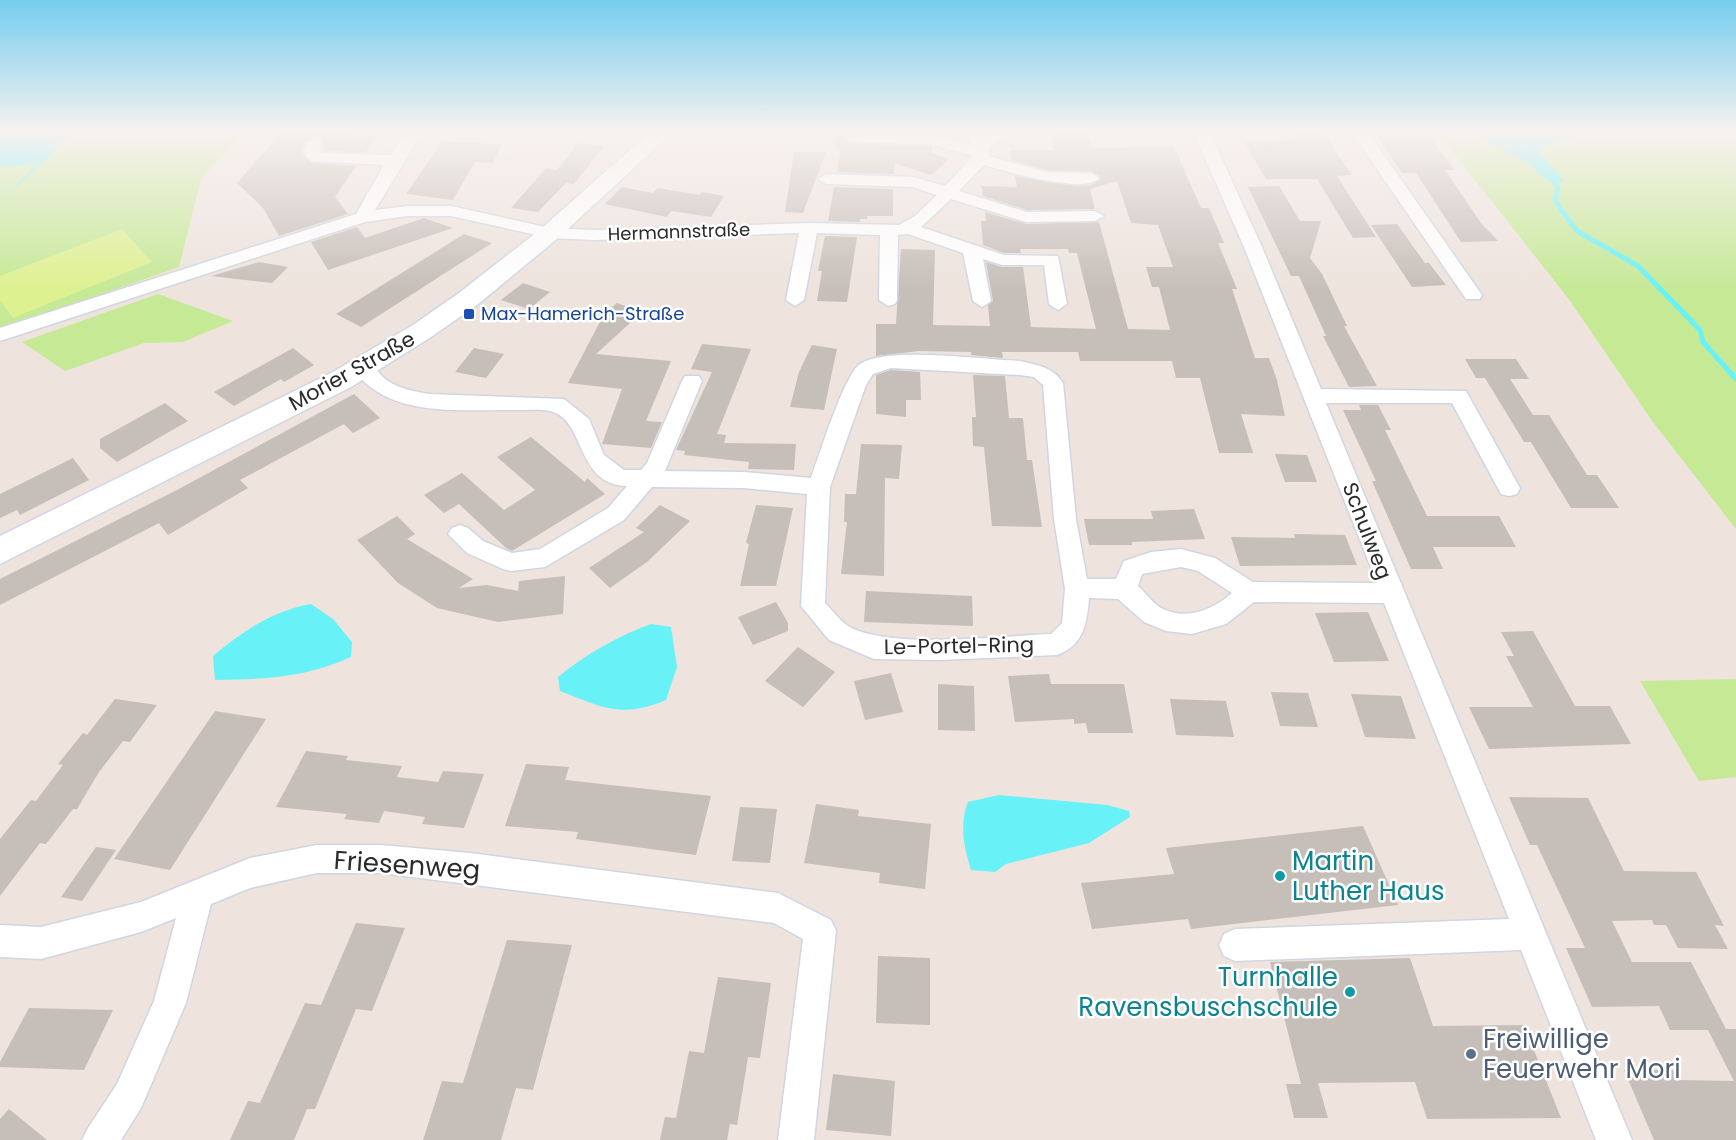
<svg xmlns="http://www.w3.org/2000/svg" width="1736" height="1140" viewBox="0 0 1736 1140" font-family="Poppins,sans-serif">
  <rect width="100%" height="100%" fill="#eee3dd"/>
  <!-- green -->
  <path fill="#c5e995" d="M0,131H244L201,179L179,267L0,330Z
    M1436,131H1736V529L1653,422L1568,298Z
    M158,294L233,321L183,342L144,343L65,371L22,342Z
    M1736,679V777L1699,781L1640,681Z"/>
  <!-- pitch -->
  <path fill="#def190" d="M122,229L152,262L13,318L0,300V276Z"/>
  <!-- water -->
  <path fill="#68f2f7" d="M0,131H80L61,139L52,154L0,202L37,164L0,167Z
    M1476,131H1548L1554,142L1541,146L1540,153L1565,181L1554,183L1543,177L1527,162L1484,140Z
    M311,604L333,619L352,642L351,657C305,678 265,679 215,680L213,656C243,631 272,611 311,604Z
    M651,624L671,627L677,667L666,700C621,719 602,707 560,691L558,677C586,654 618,636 651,624Z
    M999,795L1107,805L1129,811L1130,817L1089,843L1006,864L995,872L971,870C964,846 959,826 968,802Z"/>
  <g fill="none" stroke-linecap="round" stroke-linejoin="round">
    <!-- stream -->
    <path stroke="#68f2f7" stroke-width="5" d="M1554,140L1583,131
      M1554,183L1558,188L1555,201L1577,231L1638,266L1700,330L1703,342L1736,379"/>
  </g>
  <!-- building -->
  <path fill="#c6beb8" d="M283,131L378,134L366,152L323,151L322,140L315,136L304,142L301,153L311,163L356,166L335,197L348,214L279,236L263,208L237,183Z
    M836,131H933L846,132L841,137L851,144L930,146L932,147V153L949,159L931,175L894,163V174L837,172L841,150L835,148Z
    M1050,131H1087L1092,148L1174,146L1201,208H1209L1224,243H1218L1237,289H1232L1255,358H1269L1277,380L1285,416L1241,414L1253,453H1219L1200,378H1176L1172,361H1080L1078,352H1002L1003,358L971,355V352L919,351L876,356V324H896L901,249L935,250L933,325L990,326L988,305L993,301L986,262L1002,267H1023L1031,327L1096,329L1077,253H1069L1068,249H1020L1021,253H1004L983,245L981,221H986L985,212L1026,224L1099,222L1128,329L1170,330L1159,287H1152L1146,267H1173L1158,225L1131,223L1117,181L1090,189L1095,209L1027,210L983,196L981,186L1017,187L1015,176L1078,186L1091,185L1100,180V176L1091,171L1046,170L1012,160L1010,150H1054Z
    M1292,131H1322L1352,175L1337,176L1376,237L1353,238L1317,179H1266L1244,142L1298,140Z
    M1377,136H1429L1454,170H1445L1481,223L1498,241L1461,242L1416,173H1402Z
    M442,142L503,144L492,163L475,162L453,200L406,194Z
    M578,143L604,146L574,184L566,183L538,212L511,208L546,168L557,170Z
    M794,152H826L803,213L785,212Z
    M1279,186L1300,221H1321L1310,258L1322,274L1347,326H1344L1377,386L1349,387L1323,336H1326L1299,276H1291L1248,187Z
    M622,187L653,193L658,188L700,195L702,192L724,196L711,217L671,211L667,217L605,204Z
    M834,187L893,189V216H867V219H860V222L828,221Z
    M424,218L453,228L328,270L311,242L357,227L365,238Z
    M1397,224L1425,263H1429L1446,285L1412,287L1371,225Z
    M464,234L492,243L361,327L336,314Z
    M825,236L857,237L847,302L817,301L822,271H818Z
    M259,262L288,267L272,283L211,276Z
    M523,283L550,292L529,309L501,300Z
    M617,303L642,312L596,354L671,361L646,421L662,422L651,448L602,444L622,389L568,383L603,316Z
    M702,344L751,349L717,434L726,435L724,443L796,444L794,470L748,469L749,462L684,455L685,451L676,450L712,372L691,369Z
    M812,345L837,349L824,410L790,407L799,372Z
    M293,348L314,365L284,382L281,379L234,406L214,392Z
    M474,348L504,354L486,378L455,372Z
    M1465,359H1516L1529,379H1510L1533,415H1549L1587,475H1597L1619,508H1571L1531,442H1524L1485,378H1476Z
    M891,370L920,372L921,400H906V417L876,414V375Z
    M973,375L1005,376L1009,418H1023L1027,460H1032L1042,527L992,526L984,447L973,446L972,417H976Z
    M354,394L380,418L353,433L344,424L240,480L248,488L168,535L159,523L0,605V579L177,490Z
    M165,403L188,421L117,462L100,448V439Z
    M1359,405H1378L1391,430H1385L1427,516H1499L1516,547H1433L1443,569H1411L1372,481H1376L1343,410H1361Z
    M531,437L585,482L587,478L605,494L512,551L506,548L459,504L444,513L424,495L462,473L504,510L535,490L497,457Z
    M861,444L902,445L899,479L885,478L884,576L841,574L847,522H844L845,494H856Z
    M1275,454L1307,455L1317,482H1285Z
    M73,458L89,480L20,515L17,510L0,518V494Z
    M660,505L690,521L647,562L610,588L589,568L644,532L636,528Z
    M756,505L793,508L776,586H740L749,544L746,543Z
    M1194,509L1205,539L1132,542V545H1089L1084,519H1153L1151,511Z
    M397,516L415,534L407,539L473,579L459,588L487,585L518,591L519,581L565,576L563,614L498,622L437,608L398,583L357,540Z
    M1294,534L1345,535L1357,565L1240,566L1231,537L1295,538Z
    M866,591L972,596L973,626L864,622Z
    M776,602L788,623V631L753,645L738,617Z
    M1368,612L1389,661L1334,662L1315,613Z
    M1533,631L1575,706H1610L1631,744L1489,749L1469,707H1533L1506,656H1514L1501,632Z
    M798,647L835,672L803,707L765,681Z
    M891,673L903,712L865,720L854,681Z
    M1049,674L1051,684H1124L1133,733H1088L1086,723L1074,724V719L1015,722L1008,676Z
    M938,684L974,686L975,731L938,730Z
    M1271,692L1308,693L1318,727L1280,726Z
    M1351,694L1401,696L1416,739L1365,737Z
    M115,699L157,705L130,742L123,741L99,772L77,809H73L46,844L40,843L0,896V839L31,800L36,801L63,765L58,764L83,733L87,735Z
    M1170,699L1226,701L1234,737L1176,735Z
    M215,711L266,719L170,870L114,859Z
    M306,751L348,756L346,760L402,766L397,777L438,782L443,771L484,774L464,828L422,824L425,817L384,811L379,823L344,819L347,814L276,807Z
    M526,764L569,767L565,780L711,796L696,855L576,839L578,832L505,826Z
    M1509,797L1588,798L1624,871L1696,872L1724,926L1715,925L1728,949L1678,948L1666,925H1654L1652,920L1612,921L1632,962H1691L1726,1029H1736V1140H1654L1624,1070H1673L1678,1080L1734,1081L1708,1030H1670L1659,1006L1592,1007L1566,948H1585L1537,845H1530Z
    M816,804L859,810L858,816L931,824L925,889L879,883L880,873L804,863Z
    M740,807L777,809L770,863L732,861Z
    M1363,826L1398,905L1191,929L1188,919L1092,929L1081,883L1174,874L1166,848Z
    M96,847L116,850L82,901L61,897Z
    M356,923L405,928L372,1011L356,1009L315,1109H307L294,1140H230L248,1101L260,1103L305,1003L321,1005Z
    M507,940L572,945L533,1090L516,1088L501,1140H423L442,1081L463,1083Z
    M878,956L930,958V1025L876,1023Z
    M1410,958L1433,1026L1524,1025L1561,1118L1427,1119L1415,1082L1318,1083L1328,1118H1294L1286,1084H1301L1270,962Z
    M718,977L771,983L760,1058L748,1057L737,1125L730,1124L727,1140H660L665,1117L676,1118L689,1051L704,1053Z
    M29,1008L113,1010L84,1070L0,1067V1062Z
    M833,1074L895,1081L891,1136L826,1130Z
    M9,1109L47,1140H0V1119Z"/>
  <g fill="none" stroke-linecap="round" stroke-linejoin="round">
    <!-- minor casing -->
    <g stroke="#cfd6e1" stroke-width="3">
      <path id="minor" d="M407,131H423L375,210L408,206H451L550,228L594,230L809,223L899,225L915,216L937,195L912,187L826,184L818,179L826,174L913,177L945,186L973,156L930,144L851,142L843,137L846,134H931L973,146L963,131H979L984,138L996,131H1016L989,147V156L1046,172L1091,173L1099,178C1085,195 1005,171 984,165L959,191L1027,212L1095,211L1104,216L1095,221L1026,222L951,199L921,227L1004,255L1058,256L1067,304L1058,310L1049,304L1044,265H1002L983,259L991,301L982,307L973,301L963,253L908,234L898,235L897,300L895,304L888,306L879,300L880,235L817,233L804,300L795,306L786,300L799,233L594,240L550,238L451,216H408L365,222L0,341V328L356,214L384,165L311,161L303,152L306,143L314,138L320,140L321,153L390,155Z
        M1193,131H1209L1262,247L1321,389L1466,391L1520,488L1517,494L1509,496L1501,494L1452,403H1326L1632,1140H1596L1521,950L1235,961L1224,956L1219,945L1224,934L1235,929L1509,919L1384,603L1254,602L1226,624L1192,634L1166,631L1144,622L1118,599L1089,598C1087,623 1084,645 1057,655L938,660L874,659L829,640L801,606L807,494L744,488L652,487L624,520L545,567L511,571L503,569L467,553L448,534L452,528L460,525L468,528L483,541L512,553L540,549L608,508L627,486C575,485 586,419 550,411C541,409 528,410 518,410C466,409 386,420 353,368L356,363C373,359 376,373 388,381C400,389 416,392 430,394L564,399L589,419L604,455L624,470H641L647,463L682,381L685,376H699L702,381L665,471L744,472L811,478C819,456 844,375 860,364C888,346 984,360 1020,361C1037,365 1053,367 1063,383L1076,519L1087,579H1116L1124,561L1151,552L1181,549L1215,558L1253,582L1377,583L1244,247ZM891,368L1020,375L1034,377L1043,385L1054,519L1065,589L1062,623L1051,634C1001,636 889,650 848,626C840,621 832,610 825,603L830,487L866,385L873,374ZM1181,567L1198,571L1232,593C1212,611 1182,622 1158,606C1150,600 1145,592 1138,586L1142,574Z
        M1351,131H1367L1482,295L1480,299H1466Z
        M317,845H381L470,853L778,893L831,920L836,931L814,1140H778L803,939L774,923L381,873H317L250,888L211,904L186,1003L141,1108L121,1140H82L88,1128L117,1084L154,1001L176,918L141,932L41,959L0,957V925L41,927L141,902L250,858Z"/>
    </g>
    <!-- secondary casing -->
    <g stroke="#cfd6e1" stroke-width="3">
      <path id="secondary" d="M651,131H674L558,238L477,305L431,337L351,387L0,564V536L331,373L413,325L459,293L542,228Z"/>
    </g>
    <!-- minor -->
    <use href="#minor" fill="#fff" fill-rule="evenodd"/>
    <!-- secondary -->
    <use href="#secondary" fill="#fff" fill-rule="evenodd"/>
  </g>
  <!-- sky -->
  <linearGradient id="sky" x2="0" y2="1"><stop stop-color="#75cdee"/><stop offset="0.45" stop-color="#f7f2f0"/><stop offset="1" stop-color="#f7f2f0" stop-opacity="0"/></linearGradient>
  <rect width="1736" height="291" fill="url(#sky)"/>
  <!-- markers -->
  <rect fill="#1a4fb4" stroke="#fff" stroke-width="2" x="463" y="308" width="12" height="12" rx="3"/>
  <g fill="#0f9aa8" stroke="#fff" stroke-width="2">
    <circle cx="1280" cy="876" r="6"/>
    <circle cx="1350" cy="992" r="6"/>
  </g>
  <circle fill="#5c6f8a" stroke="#fff" stroke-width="2" cx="1471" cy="1054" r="6"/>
  <g text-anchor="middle" stroke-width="5" stroke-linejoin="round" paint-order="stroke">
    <!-- far-street labels -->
    <g font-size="18" fill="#2b2b2b" stroke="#fff">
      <text transform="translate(679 232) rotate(-2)" y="6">Hermannstraße</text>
    </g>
    <!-- far-transit labels -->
    <g font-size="18" fill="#164399" stroke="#fff" text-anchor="start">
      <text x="481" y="320">Max-Hamerich-Straße</text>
    </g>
    <!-- street labels -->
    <g font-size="21" fill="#2b2b2b" stroke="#fff">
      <text transform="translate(352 371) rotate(-29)" y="7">Morier Straße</text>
      <text transform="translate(1367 531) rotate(69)" y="7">Schulweg</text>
      <text transform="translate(959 646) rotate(-1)" y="7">Le-Portel-Ring</text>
    </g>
    <!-- near-culture labels -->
    <g font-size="26" fill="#0d838f" stroke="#fff" text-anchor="start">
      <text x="1292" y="870">Martin<tspan x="1292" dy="30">Luther Haus</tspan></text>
      <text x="1338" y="986" text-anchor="end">Turnhalle<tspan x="1338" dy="30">Ravensbuschschule</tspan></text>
    </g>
    <!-- near-street labels -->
    <g font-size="26" fill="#2b2b2b" stroke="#fff">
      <text transform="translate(407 865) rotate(4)" y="9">Friesenweg</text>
    </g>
    <!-- near-service labels -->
    <g font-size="26" fill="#4e5e75" stroke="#fff" text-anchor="start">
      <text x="1483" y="1048">Freiwillige<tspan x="1483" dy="30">Feuerwehr Mori</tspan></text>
    </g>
  </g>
</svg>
